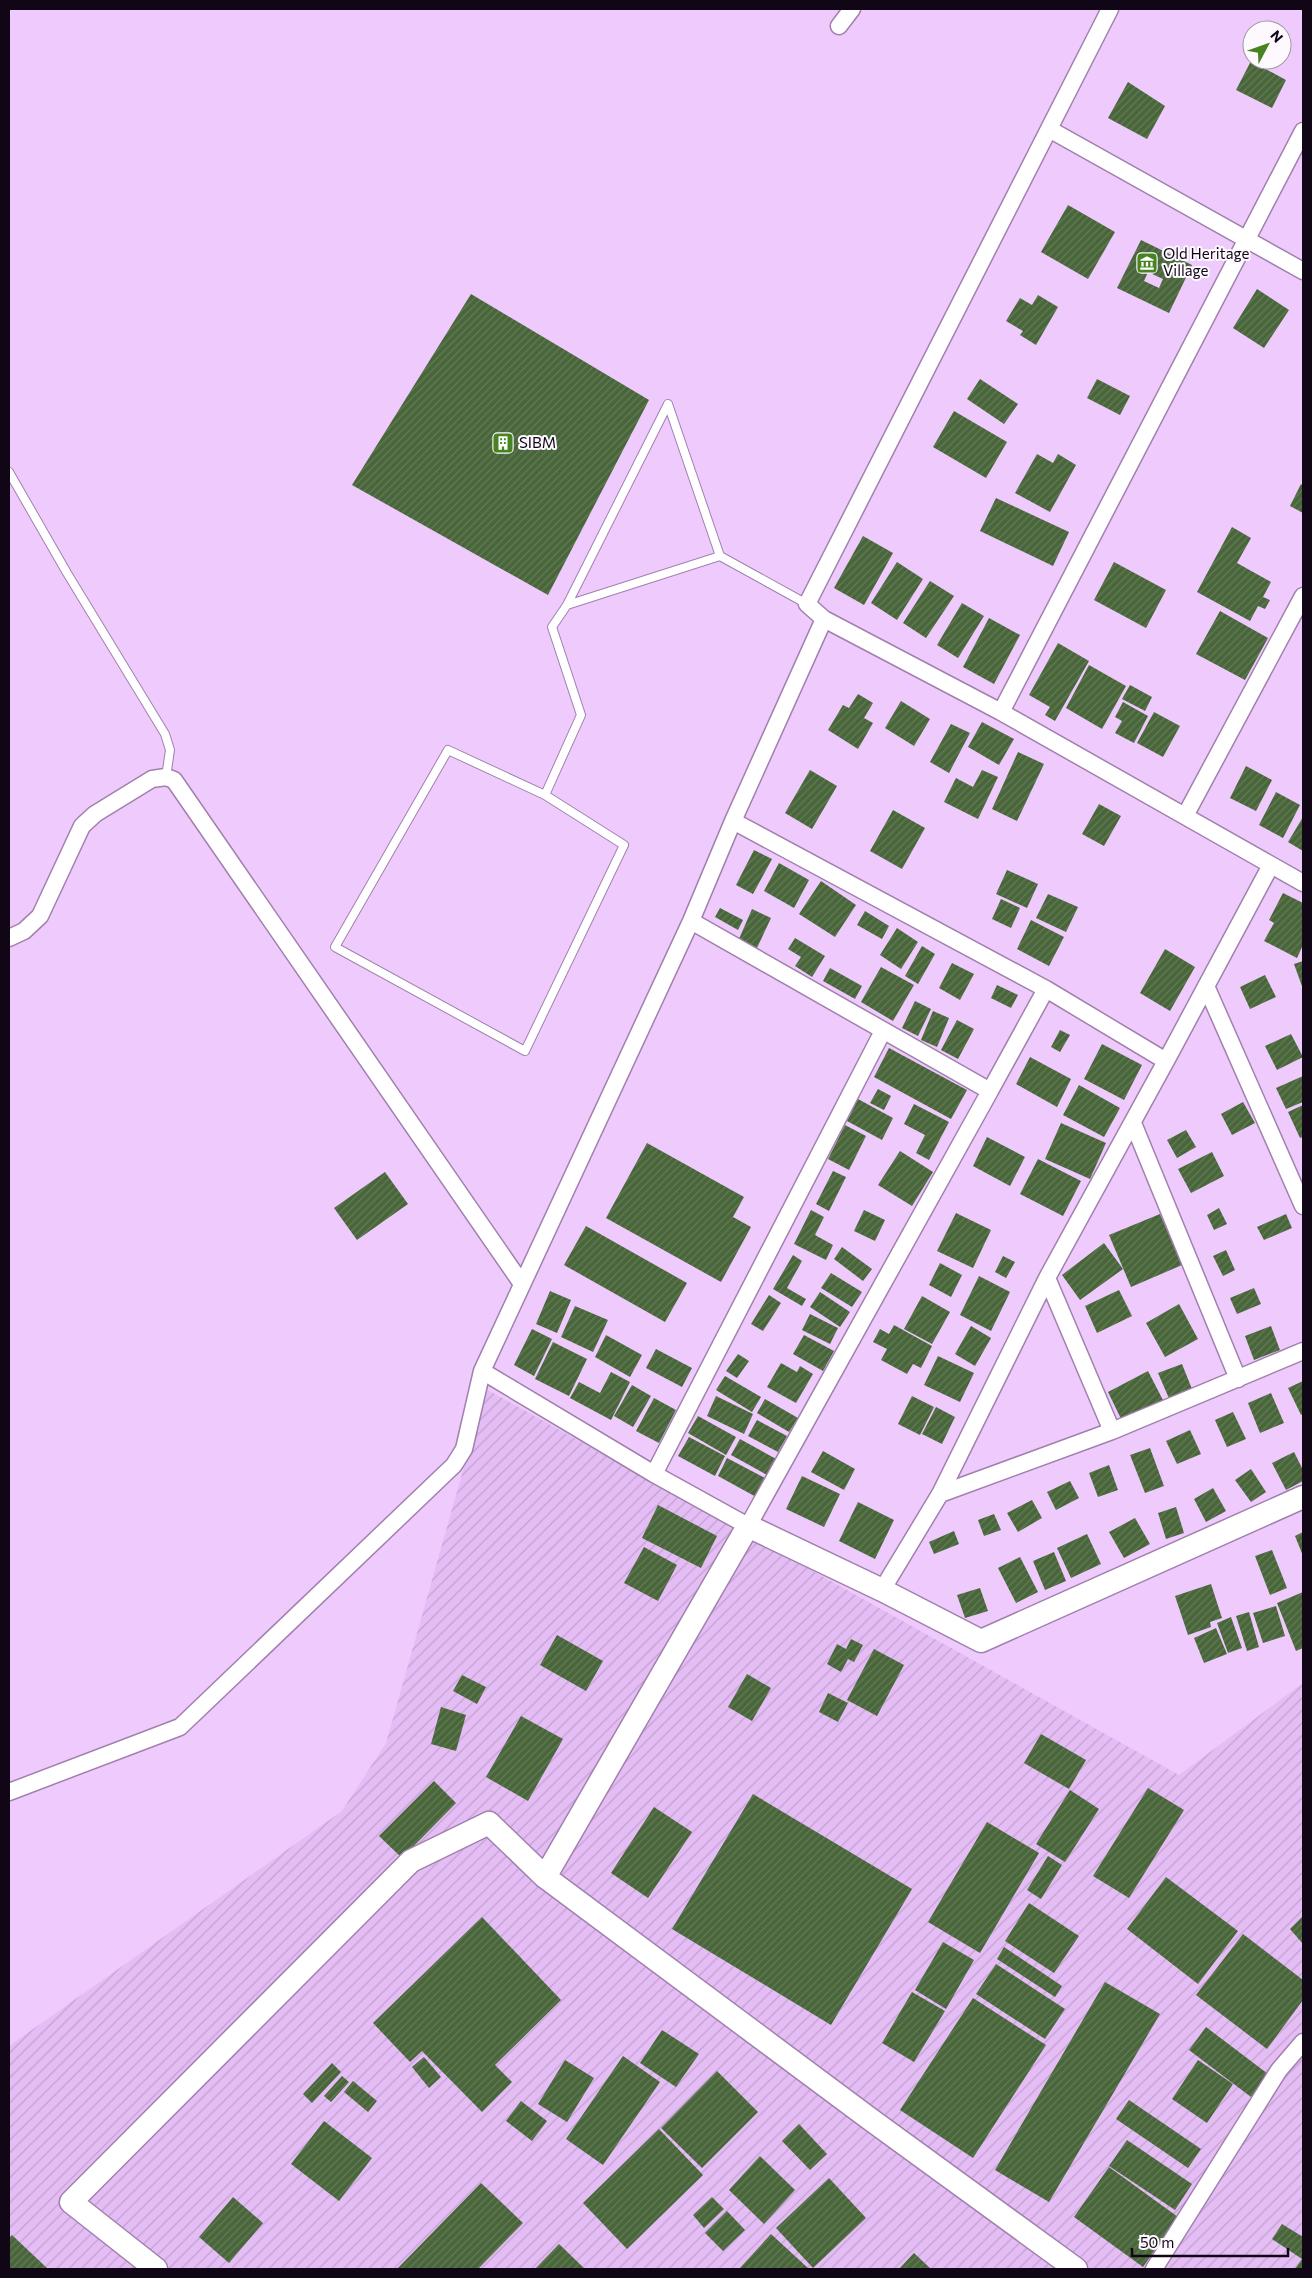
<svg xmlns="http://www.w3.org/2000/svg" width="1312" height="2278" viewBox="0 0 1312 2278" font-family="Commissioner,sans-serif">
  <defs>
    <pattern id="industrial-furrows" width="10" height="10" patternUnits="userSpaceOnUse" patternTransform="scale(1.25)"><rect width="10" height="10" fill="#e5bdf5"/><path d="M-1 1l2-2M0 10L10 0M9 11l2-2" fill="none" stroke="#c3a1d1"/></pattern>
    <pattern id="building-hatch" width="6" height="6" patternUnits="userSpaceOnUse" patternTransform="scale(1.25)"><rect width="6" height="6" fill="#486639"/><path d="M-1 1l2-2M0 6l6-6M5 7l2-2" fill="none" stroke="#647a59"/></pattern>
  </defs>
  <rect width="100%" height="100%" fill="#eecbfc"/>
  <!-- industrial -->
  <path fill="url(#industrial-furrows)" d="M486,1389L1179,1775L1303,1683V2269H9V2046L342,1811L386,1743Z"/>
  <!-- building -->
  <path fill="url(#building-hatch)" fill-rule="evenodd" d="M1251,61L1286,80L1272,108L1236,90Z
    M1128,82L1165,106L1147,139L1108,118Z
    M1068,205L1115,232L1088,279L1041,252Z
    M1141,240L1192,265L1169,313L1117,288ZM1148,272L1163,279L1159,288L1144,281Z
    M1257,289L1289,310L1264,348L1233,328Z
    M471,294L649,400L548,595L352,485Z
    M1038,295L1058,307L1036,345L1020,335L1023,331L1006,321L1020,298L1032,305Z
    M980,379L1018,404L1004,424L967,399Z
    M1097,379L1130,396L1120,415L1087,398Z
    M954,411L1007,442L986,478L933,447Z
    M1037,454L1053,463L1058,454L1076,465L1050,512L1015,493Z
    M1301,484L1303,486V513L1290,506Z
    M996,498L1069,532L1053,566L980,531Z
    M1232,527L1251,538L1237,563L1271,582L1263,597L1270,600L1265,609L1258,606L1250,621L1197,592Z
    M863,536L893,553L864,605L834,588Z
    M897,562L923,579L897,620L871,603Z
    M1114,562L1166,590L1146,628L1094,600Z
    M930,581L954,596L926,638L903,623Z
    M962,603L984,616L958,658L937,645Z
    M1220,611L1268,638L1245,680L1196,654Z
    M989,618L1020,635L994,684L963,667Z
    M1058,643L1089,661L1055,721L1045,715L1050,707L1029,695Z
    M1089,665L1126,686L1102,729L1066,708Z
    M1130,685L1152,697L1145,711L1122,699Z
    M858,694L873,703L864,718L873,723L858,749L828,730L843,705L849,708Z
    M901,701L930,719L914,746L885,728Z
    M1123,702L1148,716L1134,743L1115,733L1122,721L1115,717Z
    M1154,712L1180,726L1163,757L1137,743Z
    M982,722L1014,739L999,765L968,747Z
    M951,724L970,733L949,773L930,762Z
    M1018,752L1044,764L1017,821L992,809Z
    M1246,766L1272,780L1256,811L1230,798Z
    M810,770L837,786L812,829L785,813Z
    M982,770L998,777L978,819L944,802L956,778L973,787Z
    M1276,792L1300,805L1283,838L1259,825Z
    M1099,804L1121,816L1104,846L1082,834Z
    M893,810L925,828L902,869L870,851Z
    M1303,817V851L1288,842Z
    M754,850L772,859L753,894L736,885Z
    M779,863L809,880L794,908L764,891Z
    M1007,870L1038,884L1027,908L996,894Z
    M821,881L856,905L835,937L799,914Z
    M1283,893L1303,903V945L1297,958L1264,941L1274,923L1269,920Z
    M1048,894L1078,907L1066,932L1036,918Z
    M1001,899L1020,908L1011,928L992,919Z
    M720,908L743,920L738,930L715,917Z
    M752,909L771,918L757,948L739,939Z
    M865,911L889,926L882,939L857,925Z
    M1031,920L1064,937L1049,966L1017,949Z
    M897,928L918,942L901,969L880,955Z
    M795,938L825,956L812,977L795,966L801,957L788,949Z
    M922,946L935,954L918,984L905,976Z
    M1165,949L1195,967L1170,1011L1140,993Z
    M1303,961V989L1294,964Z
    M952,963L974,974L960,1000L939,988Z
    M881,967L914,985L893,1021L861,1002Z
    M830,968L862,986L855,999L823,981Z
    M1265,975L1276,997L1250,1009L1240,987Z
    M997,985L1018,995L1011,1008L991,998Z
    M915,1001L931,1009L918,1036L902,1028Z
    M933,1011L949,1018L937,1047L921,1040Z
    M957,1020L974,1029L958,1059L941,1050Z
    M1060,1030L1070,1035L1060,1052L1051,1047Z
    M1291,1034L1303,1057L1277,1070L1265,1046Z
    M1102,1044L1142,1065L1124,1100L1084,1079Z
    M889,1048L967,1090L951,1119L874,1077Z
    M1030,1057L1071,1079L1057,1107L1016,1084Z
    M1303,1076V1102L1286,1109L1276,1088Z
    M1079,1085L1120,1108L1104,1137L1063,1115Z
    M878,1089L891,1096L884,1110L870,1103Z
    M858,1099L893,1118L882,1140L847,1121Z
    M1243,1102L1255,1123L1232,1135L1221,1114Z
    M914,1104L949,1122L929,1160L916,1153L925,1135L904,1124Z
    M1303,1105V1137L1300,1138L1288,1112Z
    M1061,1123L1106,1143L1090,1179L1045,1159Z
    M845,1125L866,1136L849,1170L828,1159Z
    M1186,1130L1196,1147L1177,1158L1167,1140Z
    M987,1137L1025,1157L1010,1186L973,1166Z
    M647,1143L744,1197L733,1217L751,1227L721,1282L606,1218Z
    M900,1151L933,1172L912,1206L878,1185Z
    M1212,1152L1224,1176L1191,1193L1178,1169Z
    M1038,1159L1081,1181L1063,1216L1020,1194Z
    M833,1171L846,1177L829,1211L816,1204Z
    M385,1172L408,1204L357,1240L334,1208Z
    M1219,1208L1227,1224L1214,1230L1207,1215Z
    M811,1210L824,1217L815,1235L833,1245L826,1260L794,1244Z
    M864,1210L885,1220L875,1241L854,1231Z
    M956,1213L991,1230L973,1268L937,1251Z
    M1160,1214L1182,1265L1131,1287L1109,1235Z
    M1286,1214L1292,1228L1264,1240L1257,1227Z
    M586,1226L687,1283L665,1322L564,1265Z
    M1104,1243L1123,1269L1080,1300L1062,1275Z
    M842,1247L872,1269L863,1281L834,1259Z
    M1226,1250L1235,1270L1223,1276L1213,1256Z
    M793,1255L802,1261L787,1288L806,1299L802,1306L773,1289Z
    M1003,1256L1015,1262L1006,1278L995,1272Z
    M940,1263L962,1275L951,1297L929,1285Z
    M831,1273L862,1292L852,1307L821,1288Z
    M979,1276L1010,1292L991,1331L960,1315Z
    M1254,1288L1261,1304L1237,1314L1230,1298Z
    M1119,1290L1132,1316L1097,1333L1085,1306Z
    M550,1291L571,1300L557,1333L536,1324Z
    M820,1292L850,1312L840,1327L810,1307Z
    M769,1295L781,1303L763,1331L751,1324Z
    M922,1296L950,1312L932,1344L904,1329Z
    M1179,1304L1198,1339L1165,1357L1146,1323Z
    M575,1306L608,1320L593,1352L561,1337Z
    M810,1314L838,1328L830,1344L802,1330Z
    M894,1325L932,1346L921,1368L913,1364L907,1374L881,1360L887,1349L873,1342L880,1329L889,1334Z
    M971,1326L991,1338L975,1366L955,1354Z
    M1271,1326L1280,1350L1254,1360L1245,1336Z
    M532,1329L552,1339L534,1376L514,1365Z
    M606,1335L642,1355L630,1377L595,1357Z
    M804,1335L834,1351L823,1371L793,1354Z
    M553,1342L587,1359L569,1396L535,1379Z
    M656,1349L692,1368L682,1387L646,1368Z
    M738,1354L749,1361L737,1378L726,1371Z
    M938,1356L974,1373L960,1402L924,1385Z
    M781,1363L797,1372L800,1366L813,1374L796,1403L767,1387Z
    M1182,1364L1194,1394L1171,1403L1158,1373Z
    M1148,1371L1165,1404L1124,1425L1108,1392Z
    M611,1372L630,1382L611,1420L570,1398L579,1382L600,1393Z
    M725,1376L761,1397L752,1412L716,1390Z
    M1303,1381V1414L1301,1415L1288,1388Z
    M632,1385L651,1396L633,1427L614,1416Z
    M1271,1393L1284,1423L1260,1433L1248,1403Z
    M716,1396L753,1414L744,1434L707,1416Z
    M912,1396L934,1407L920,1435L898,1424Z
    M654,1398L676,1410L659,1443L636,1431Z
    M765,1399L798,1418L789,1432L757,1413Z
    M936,1407L955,1417L942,1444L922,1434Z
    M1233,1412L1246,1439L1227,1447L1215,1420Z
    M698,1416L736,1437L726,1455L688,1433Z
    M757,1420L787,1436L778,1452L748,1436Z
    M1190,1430L1201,1454L1177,1464L1166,1441Z
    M689,1437L725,1456L715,1476L678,1456Z
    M740,1439L778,1460L769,1476L731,1455Z
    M1150,1448L1164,1486L1145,1493L1130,1455Z
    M823,1451L855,1469L844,1490L811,1472Z
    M1294,1452L1303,1470V1481L1286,1490L1272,1463Z
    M727,1458L767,1479L758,1498L718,1476Z
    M1109,1465L1118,1490L1098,1497L1089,1473Z
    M1251,1469L1266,1492L1251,1502L1235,1480Z
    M802,1476L840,1494L824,1527L786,1509Z
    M1070,1481L1079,1498L1056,1510L1047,1492Z
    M1213,1488L1226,1511L1206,1522L1194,1499Z
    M1032,1500L1042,1518L1018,1532L1007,1513Z
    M858,1502L894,1520L875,1559L839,1541Z
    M658,1505L717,1536L701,1568L642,1538Z
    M1176,1507L1184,1533L1166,1539L1158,1513Z
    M994,1514L1001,1530L984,1536L978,1520Z
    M1135,1518L1150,1544L1124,1558L1109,1532Z
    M954,1531L959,1544L934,1554L929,1542Z
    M1303,1532V1556L1295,1536Z
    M1087,1534L1101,1564L1071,1578L1057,1548Z
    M644,1547L677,1565L658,1601L624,1583Z
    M1272,1550L1287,1588L1270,1595L1255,1556Z
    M1054,1552L1066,1581L1045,1590L1033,1561Z
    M1020,1557L1038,1592L1016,1603L998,1568Z
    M1211,1584L1222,1618L1210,1622L1211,1627L1188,1635L1175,1596Z
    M980,1588L988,1611L965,1618L957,1595Z
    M1303,1592V1648L1296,1651L1277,1603Z
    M1276,1606L1285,1636L1263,1643L1253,1613Z
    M1249,1612L1259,1647L1247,1651L1236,1616Z
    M1231,1617L1242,1648L1228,1653L1217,1623Z
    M1216,1628L1227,1654L1204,1663L1194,1638Z
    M557,1635L603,1661L586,1691L540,1665Z
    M851,1639L863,1645L854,1662L848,1659L841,1672L827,1664L837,1644L846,1649Z
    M874,1649L904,1665L877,1716L847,1700Z
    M747,1674L771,1688L752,1721L728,1707Z
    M462,1675L486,1687L477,1704L453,1691Z
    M828,1693L848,1703L838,1722L819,1712Z
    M441,1707L466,1715L456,1751L431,1744Z
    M521,1716L563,1739L528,1801L486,1777Z
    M1041,1734L1086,1760L1069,1789L1024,1763Z
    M434,1781L456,1803L402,1858L379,1836Z
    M1148,1788L1184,1810L1129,1898L1093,1876Z
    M1070,1790L1099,1809L1065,1862L1036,1844Z
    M753,1794L912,1889L831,2025L672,1929Z
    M654,1807L692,1832L648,1898L611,1873Z
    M987,1822L1039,1853L980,1953L928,1922Z
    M1048,1856L1062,1865L1041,1899L1027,1890Z
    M1166,1877L1238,1931L1198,1984L1127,1929Z
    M1029,1903L1079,1936L1054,1973L1005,1941Z
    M1303,1916V1944L1290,1929Z
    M482,1917L561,2000L495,2065L512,2082L482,2112L422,2051L410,2062L373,2023Z
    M1243,1934L1303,1980V2000L1267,2049L1196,1995Z
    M943,1942L974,1960L946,2009L915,1990Z
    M1004,1947L1062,1986L1055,1997L997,1959Z
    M996,1964L1065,2009L1045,2039L976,1994Z
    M1105,1982L1160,2014L1049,2202L995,2170Z
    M912,1992L945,2011L914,2062L882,2043Z
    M973,1998L1046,2045L973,2158L900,2110Z
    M1206,2027L1268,2074L1251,2097L1189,2050Z
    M662,2030L699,2054L676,2087L640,2063Z
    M623,2056L660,2082L603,2165L566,2139Z
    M424,2057L441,2077L429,2088L412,2067Z
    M565,2060L594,2078L567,2122L538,2104Z
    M1198,2060L1233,2084L1207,2123L1172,2099Z
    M332,2063L341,2072L312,2103L303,2094Z
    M717,2071L758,2112L702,2168L661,2128Z
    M342,2076L349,2082L331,2102L324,2096Z
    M353,2081L377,2101L368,2112L344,2092Z
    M1129,2100L1201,2149L1188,2168L1116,2119Z
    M521,2101L547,2121L532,2141L506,2121Z
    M324,2121L372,2158L339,2201L291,2164Z
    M799,2124L827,2154L810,2170L782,2141Z
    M659,2129L703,2175L627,2249L583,2203Z
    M1127,2140L1192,2184L1175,2210L1109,2166Z
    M760,2156L795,2190L764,2224L729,2190Z
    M1109,2167L1178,2217L1143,2267L1074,2217Z
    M829,2178L866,2218L813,2268L776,2228Z
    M481,2183L523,2223L478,2269H397Z
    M233,2197L263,2223L229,2263L199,2237Z
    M712,2197L724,2209L704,2228L693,2215Z
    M727,2211L745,2230L723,2251L705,2233Z
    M1282,2224L1303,2237V2269H1295L1302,2259L1272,2239Z
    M771,2234L809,2269H739Z
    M12,2235L48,2269H9V2238Z
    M559,2244L585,2269H535Z
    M914,2253L931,2269H899Z"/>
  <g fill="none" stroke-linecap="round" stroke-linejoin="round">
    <!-- lane casing -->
    <g stroke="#a180ae" stroke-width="10">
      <path id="lane" d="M668,404L720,556
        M9,472L67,573L165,734L170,750L166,777
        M567,605L720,556L807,604
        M545,795L448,750L335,947L525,1051L624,845L545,795L581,715L552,627L567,605L668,404"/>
    </g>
    <!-- street casing -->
    <g stroke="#a180ae" stroke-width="19">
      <path id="street" d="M839,26L852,9
        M1049,129L1303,271
        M1303,131L1001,712L1303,883
        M824,619L733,821L691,921L482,1371L654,1474L748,1526L990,1091
        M1001,712L824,619L807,604L1110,9
        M1185,816L1303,596
        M733,821L1046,989
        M691,921L990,1091L1046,989L1166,1061L1271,865
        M9,938L24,931L40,916L82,826L95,814L152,779L166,777L174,780L522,1284
        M1206,986L1303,1206
        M1133,1123L1238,1379
        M1047,1278L1112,1431
        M654,1474L883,1031
        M940,1494L1112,1431L1303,1351
        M882,1590L940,1494L1047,1278L1166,1061
        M9,1792L180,1727L454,1465L464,1449L482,1371
        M1154,2269L1279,2070L1303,2042"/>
    </g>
    <!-- secondary casing -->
    <g stroke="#a180ae" stroke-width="25">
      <path id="secondary" d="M545,1877L748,1526L882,1590L981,1641L1303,1497
        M156,2269L71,2202L411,1861L489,1823L545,1877L870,2119L1076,2269"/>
    </g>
    <!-- lane -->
    <use href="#lane" stroke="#fff" stroke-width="8"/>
    <!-- street -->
    <use href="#street" stroke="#fff" stroke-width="16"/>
    <!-- secondary -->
    <use href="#secondary" stroke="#fff" stroke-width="22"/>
  </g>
  <!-- icons -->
  <defs>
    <g id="museum-square" transform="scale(1.125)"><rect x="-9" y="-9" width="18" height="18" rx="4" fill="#478321" stroke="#fdf9fe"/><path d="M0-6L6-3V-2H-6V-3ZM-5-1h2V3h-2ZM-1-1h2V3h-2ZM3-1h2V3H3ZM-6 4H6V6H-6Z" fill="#fff"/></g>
    <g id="building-square" transform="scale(1.125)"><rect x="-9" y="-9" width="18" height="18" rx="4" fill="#478321" stroke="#fdf9fe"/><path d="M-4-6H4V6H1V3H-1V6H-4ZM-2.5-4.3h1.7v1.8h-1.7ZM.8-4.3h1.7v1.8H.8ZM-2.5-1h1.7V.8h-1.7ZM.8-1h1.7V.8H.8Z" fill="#fff"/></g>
  </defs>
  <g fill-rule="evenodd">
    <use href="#museum-square" x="1147" y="263"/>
    <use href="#building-square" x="503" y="443"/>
  </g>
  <g text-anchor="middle" stroke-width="4" stroke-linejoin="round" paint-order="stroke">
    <!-- poi labels -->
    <g font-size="15" fill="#110616" stroke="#fdf9fe" text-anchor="start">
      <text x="1163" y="259">Old Heritage<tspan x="1163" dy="17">Village</tspan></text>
      <text x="519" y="448">SIBM</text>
    </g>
  </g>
  <!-- border -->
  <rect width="1312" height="2278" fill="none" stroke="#110616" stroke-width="20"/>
  <!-- north arrow -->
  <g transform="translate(1267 45) rotate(49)"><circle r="24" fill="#fdf9fe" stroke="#9f98a1"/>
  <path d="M0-4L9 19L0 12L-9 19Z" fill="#478321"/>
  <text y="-8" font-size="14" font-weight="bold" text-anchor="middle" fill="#110616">N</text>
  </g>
  <!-- scale -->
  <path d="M1132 2248v8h156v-8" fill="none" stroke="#110616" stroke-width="2.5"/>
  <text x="1140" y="2248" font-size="15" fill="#110616" stroke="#fdf9fe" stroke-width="4" paint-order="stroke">50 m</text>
</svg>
